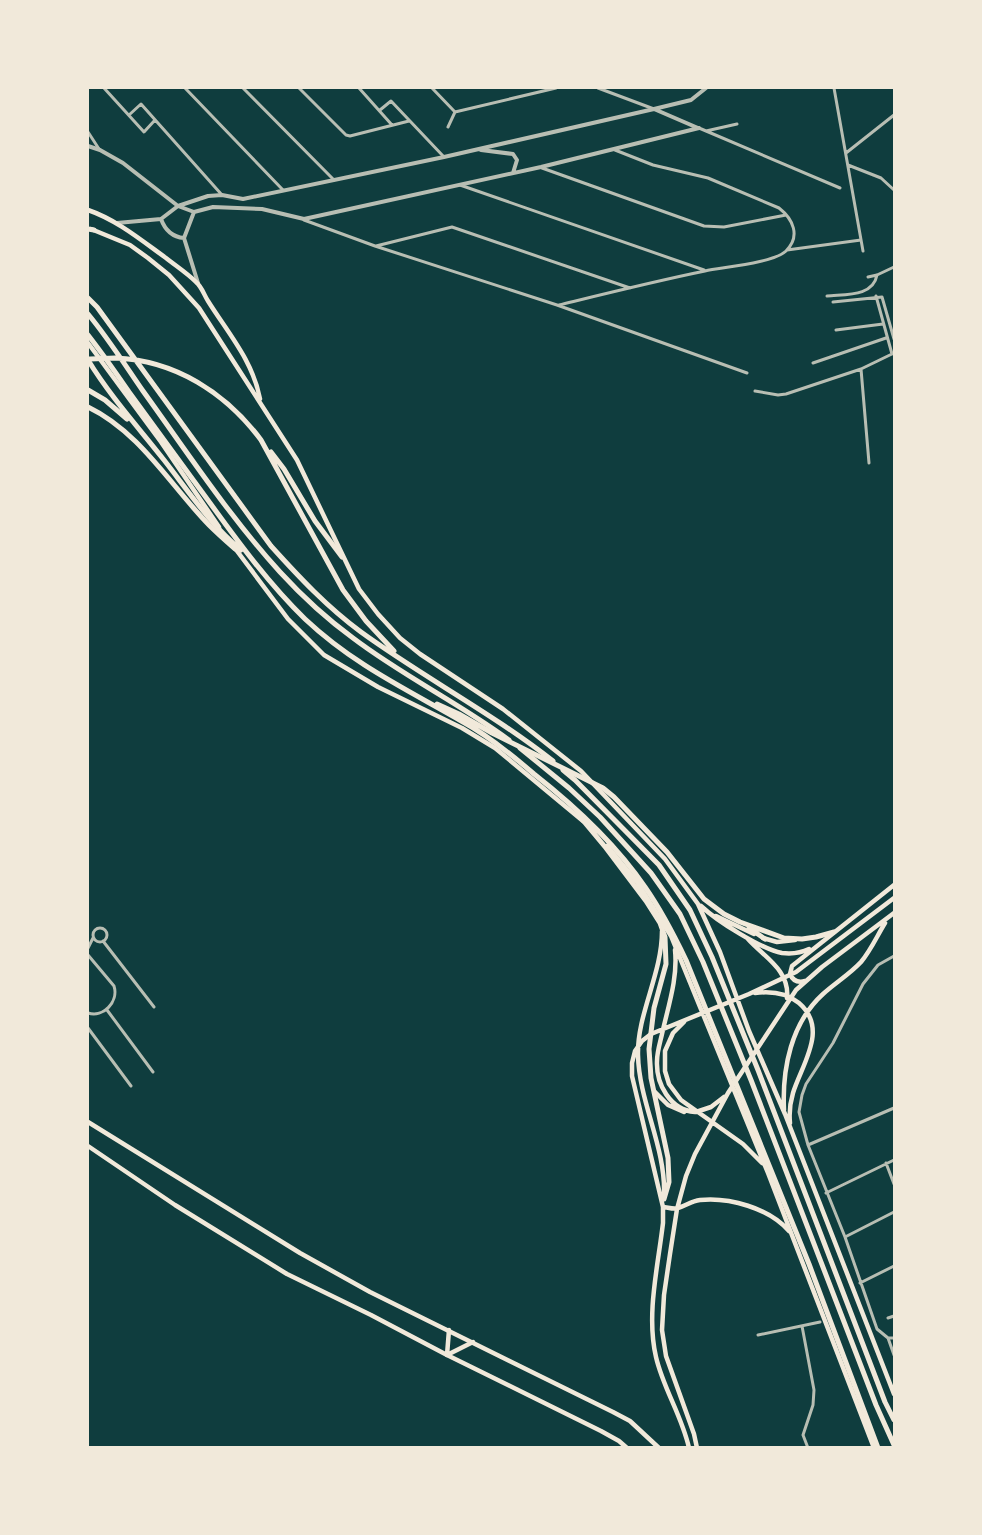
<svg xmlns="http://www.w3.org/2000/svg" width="982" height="1535" viewBox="0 0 982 1535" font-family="'Roboto Serif',serif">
  <rect width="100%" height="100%" fill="#0f3d3e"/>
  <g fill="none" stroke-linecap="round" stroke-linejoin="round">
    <!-- minor -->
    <path stroke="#b8beb3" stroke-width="3" d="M104,88L144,132L155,120
      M185,88L283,190
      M243,88L334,180
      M299,88L346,135L350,136L409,121
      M359,88L392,125
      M432,88L455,112L448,127
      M598,88L654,109
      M834,88L863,251
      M380,110L391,101L444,157
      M455,112L556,88
      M129,115L141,104L222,195
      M699,128L840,188
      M706,131L737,124
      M88,132L99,149
      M846,153L894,115
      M848,165L881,178L894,190
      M542,168L704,226L724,227L786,215
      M460,185L704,270
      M304,220L375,246L557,305L747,373
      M376,246L452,227L630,288
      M787,250L861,240
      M868,277L877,275L894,267
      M827,296C845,294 873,297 877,275
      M876,296L892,354
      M833,302L882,297L894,339
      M559,305C608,293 656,281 705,271C724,267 773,263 786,251C801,236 793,219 779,208L708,178L653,165L615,150
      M836,330L883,324
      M813,363L886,338
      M861,369L869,463
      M755,391L778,395L786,394L861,369L894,353
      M93 935a7 7 0 1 1 14 0a7 7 0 1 1-14 0Z
      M103,941L154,1007
      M88,948L93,938
      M88,955L114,986C119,1002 103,1018 88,1013
      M894,956L878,965L863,984L833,1043L806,1084L802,1095L799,1112L808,1145L845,1237L877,1329L888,1338L894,1355
      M107,1010L153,1072
      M88,1028L131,1086
      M808,1145L894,1108
      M886,1163L894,1184
      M826,1193L894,1160
      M845,1237L894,1212
      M860,1283L894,1266
      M888,1318L894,1316
      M802,1326L814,1390L813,1405L803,1435L808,1448
      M758,1335L820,1322
      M888,1338H894"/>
    <!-- tertiary -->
    <path stroke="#b8beb3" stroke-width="4" d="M654,109L698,128
      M88,146L100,150L123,163L178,206L194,212L213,207L262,209L304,219L541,167L699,128
      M481,150L513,154L517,160L513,173
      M194,212L184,238L198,283
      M161,219C165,230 172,237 184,238
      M117,223L161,219L178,206L208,196L222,195L243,199L444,157L654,109L691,100L706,88"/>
    <!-- secondary -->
    <path stroke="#f1e9da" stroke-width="4.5" d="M447,1355L473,1342
      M447,1355L449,1330"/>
    <!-- primary -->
    <path stroke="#f1e9da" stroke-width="4.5" d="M88,210C117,220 141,240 166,258C176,266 187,273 196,282C202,287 204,295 208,301C228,333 253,361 260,399
      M91,229L130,245L148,258L169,275L199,308L297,460L359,589L378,614L400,638L420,654L503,709L581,771L665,859L698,904L720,952L749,1031L785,1114L894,1394
      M88,343L161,442L219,527
      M234,547L288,619L324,655L378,687L462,728L495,748L583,821
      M607,846L637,882L671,936L768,1173L874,1448
      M701,906C717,921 761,949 782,953C791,954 801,953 809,949
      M716,916L754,934
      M662,931C662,974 637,1014 638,1055C639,1102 666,1148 664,1195
      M763,938L777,942L795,940
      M748,939C764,957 790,970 787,998
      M675,950C678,978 668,1007 662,1034C660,1043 657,1052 657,1061C656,1084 670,1110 695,1112
      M805,981C798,983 793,981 790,974L792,966L894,885
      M755,993C771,991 787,993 799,1003C829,1029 802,1064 793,1093C790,1103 789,1113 790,1123
      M684,1022L673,1033L665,1051V1071L669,1084L681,1100L743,1144L762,1163
      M655,1092L668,1105L684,1112
      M784,1110C782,1069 791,1023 823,994C835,983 850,974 861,962C871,950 877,936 885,923
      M696,1112L711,1107L724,1097
      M88,1122L300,1253L370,1292L613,1412L630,1421L659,1448
      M88,1146L175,1205L287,1274L371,1315L447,1355L601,1431L619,1441L627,1448
      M663,1207C667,1207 674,1210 678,1208C686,1206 691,1201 700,1200C729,1197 769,1208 789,1231
      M689,1448C682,1416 663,1388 656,1357C646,1315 658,1266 663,1223V1207L632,1076V1063L635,1051L642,1041L651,1034L749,994L796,972L894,898
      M697,1448L694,1434L666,1356L662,1330L664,1295L670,1254L677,1209L686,1176L695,1154L728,1093L796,990L822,967L894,913"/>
    <!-- trunk -->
    <path stroke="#f1e9da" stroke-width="5" d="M88,229L94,230
      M88,298L97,307L271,546C299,577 327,607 361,632C423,677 492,713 553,761
      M88,314C108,338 125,365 143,391C187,452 229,516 280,572C302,596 327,619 353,638C403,676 459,703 509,740
      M88,359C96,359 106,358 115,358C175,360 226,393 261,440L343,590L366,621L394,651
      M88,407C140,432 170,485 209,525C217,533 226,541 235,549
      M271,452L284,469L315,521L342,557
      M520,748L569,788L600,817L651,873L680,914L703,962L751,1080L876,1405L894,1445
      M563,770L575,780L659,865L690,910L712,957L758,1070L885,1402L894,1420"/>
    <!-- motorway -->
    <path stroke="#f1e9da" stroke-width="5" d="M88,335C102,353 116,373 129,392C156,429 183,466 210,503C239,543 269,584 305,619C354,665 406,689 463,722C489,736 512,755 534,774C576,807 615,843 645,887C661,910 674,935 686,960L809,1264L878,1448
      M88,360C110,396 138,427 164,460C189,492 210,524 241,550
      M88,390L105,400L127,419
      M437,704L459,714L492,733L603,788L614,797L667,852L704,899L724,914L740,922L784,938L802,939L816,937L834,932
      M581,818L606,848L646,901L660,923L665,937L666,964L654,1008L649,1049L651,1078L668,1158L669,1182L664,1199
      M749,928L765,939"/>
  </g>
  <!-- border -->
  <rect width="982" height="1535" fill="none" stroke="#f1e9da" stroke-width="178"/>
</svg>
